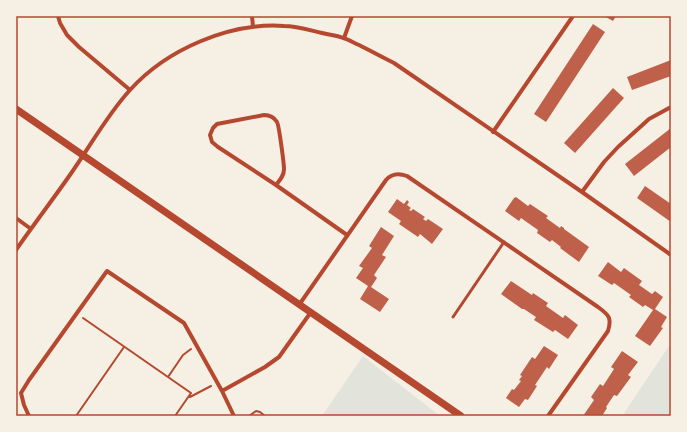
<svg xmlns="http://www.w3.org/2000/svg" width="687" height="432" viewBox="0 0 687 432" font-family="'Archivo Narrow',sans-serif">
  <rect width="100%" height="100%" fill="#f6efe4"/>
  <!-- green -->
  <path fill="#e2e4dc" d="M671,343V416H622Z
    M363,356L440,416H322Z"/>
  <!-- building -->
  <path fill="#bf614a" d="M604,16H616L613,21Z
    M593,24L605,32L546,122L534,114Z
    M671,60V76L632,90L627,77Z
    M613,88L624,98L575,153L564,143Z
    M671,128V147L634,176L625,164Z
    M645,186L671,204V222L637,198Z
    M516,197L528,206L530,204L548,216L546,218L560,228L561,226L564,228V229L589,247L579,262L560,248L561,247L552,240L550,242L537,233L538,230L521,218L519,221L505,211L514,198Z
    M397,199L404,204L407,200L409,202L407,205L411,208L409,210L411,211L413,209L425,217L423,219L426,221L428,219L443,229L432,244L420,234L418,237L399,224L401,221L388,212Z
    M381,227L394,236L382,255L386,257L374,275L377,278L371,287L389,299L380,312L360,299L368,286L356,278L363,268L359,266L372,248L369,246Z
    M608,262L621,272L624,268L642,281L639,285L652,294L655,291L663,297L655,309L667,317L661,327L663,328L650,346L635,336L653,310L645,305L643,307L629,297L631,295L614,283L612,285L598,276Z
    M511,281L532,295L533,293L548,303L546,306L563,318L565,315L578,325L568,339L555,330L553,332L534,320L536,317L524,309H522L501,294Z
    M544,346L558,355L549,369L547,367L535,385L537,386L528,400L525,399L519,407L506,398L512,389L514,390L521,381L519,380L522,376L520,375L532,357L535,359Z
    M622,351L638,362L628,375L631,377L617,396L614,395L606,407L607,408L602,416H583L594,400L591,397L600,384L603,386L614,369L611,367Z"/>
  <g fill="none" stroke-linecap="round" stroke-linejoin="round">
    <!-- path -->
    <path stroke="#b5482f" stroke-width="2" d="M83,318L191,393L175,416
      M168,377L183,355L191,349
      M190,397L211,386
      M76,416L124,347
      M249,416L256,411L260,412L265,416"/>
    <!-- service -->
    <path stroke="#b5482f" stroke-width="3" d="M453,317L504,242"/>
    <!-- minor -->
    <path stroke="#b5482f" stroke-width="4" d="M58,16L60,23L67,35L79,47L130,90
      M252,16L253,27
      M344,38L352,16
      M264,115C269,115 274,117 277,122C279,125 284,164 284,169C284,176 280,180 276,185L218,147L212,142L210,135L213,128L217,124Z
      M493,132L573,16
      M276,185L347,235
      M582,192L604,162L618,147L649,119L671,107
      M16,218L31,229
      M16,250C34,224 54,198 72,172C91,145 107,115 130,90C166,50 229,22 284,26C297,26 309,30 322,33C329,35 336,35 343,38C348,39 354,43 359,45C371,51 382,57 394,63L582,192L671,255
      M299,305L386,180C392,173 399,173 407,176L598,307C609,315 612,318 608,331L548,416
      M222,391L265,367L279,357L311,312
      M29,416L24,405L21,393L29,380L107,271L184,323L222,391L234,416"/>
    <!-- tertiary -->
    <path stroke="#b5482f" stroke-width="7" d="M16,109L461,416"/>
  </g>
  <!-- border -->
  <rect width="687" height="432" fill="none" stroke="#f6efe4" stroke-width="34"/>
  <rect x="17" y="17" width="653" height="398" fill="none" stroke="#b5482f" stroke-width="1.5"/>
</svg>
